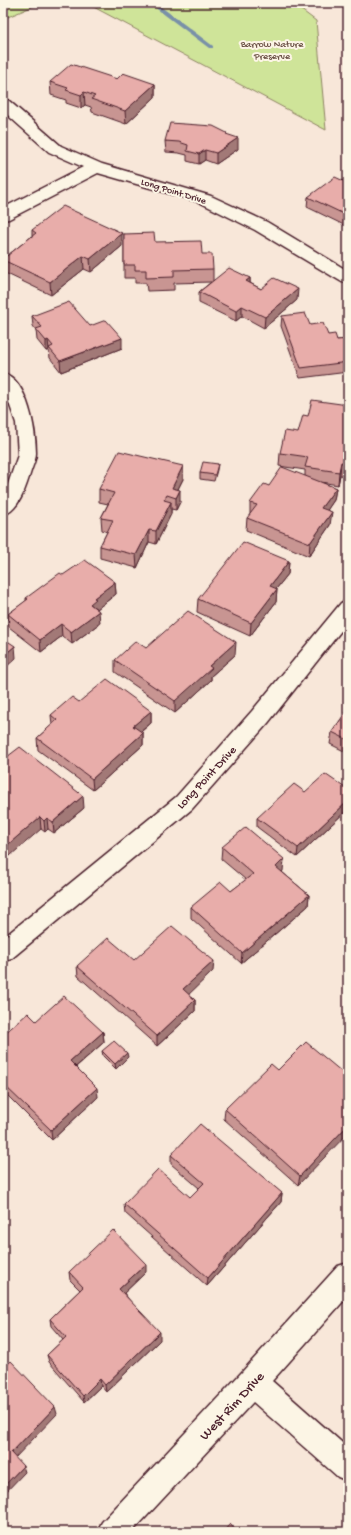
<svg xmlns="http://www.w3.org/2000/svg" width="351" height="1535" viewBox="0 0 351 1535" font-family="'Gochi Hand',sans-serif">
  <rect width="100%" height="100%" fill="#f8e7d9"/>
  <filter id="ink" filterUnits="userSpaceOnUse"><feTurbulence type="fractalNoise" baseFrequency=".025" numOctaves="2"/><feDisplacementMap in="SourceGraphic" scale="8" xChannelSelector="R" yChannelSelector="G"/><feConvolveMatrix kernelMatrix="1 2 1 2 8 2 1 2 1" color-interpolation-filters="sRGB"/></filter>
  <g filter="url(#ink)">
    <!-- green -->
    <path fill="#cfe499" stroke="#8c8262" d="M3,3H41L3,19Z
      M86,3H292L316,21L326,130Z"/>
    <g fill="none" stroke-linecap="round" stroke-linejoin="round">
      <!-- stream -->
      <path fill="#7990a8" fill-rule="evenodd" d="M149,3H156L213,46V48H209Z"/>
      <!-- minor casing -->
      <g stroke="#4a1f2b" stroke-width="3">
        <path id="minor" d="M3,98L8,100L61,146L102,164L211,196L267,222L348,271V283L342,282L255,230L199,202L98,173L9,219L3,220V208L83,167L49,152L3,111Z
          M3,373C28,380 36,431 36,453C36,459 33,465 31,471C26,486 20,510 3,515V494L6,490L18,455L16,423L7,397L3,392Z
          M348,600V622L268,723L192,809L11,959L3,962V938L176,797L252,711L341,603Z
          M348,1263V1296L272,1381L348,1448V1481L338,1477L253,1402L132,1532H97L102,1522L242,1372L338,1266Z"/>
      </g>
      <!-- minor -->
      <use href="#minor" fill="#fcf5e5" fill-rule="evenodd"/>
    </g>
    <!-- wall -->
    <path fill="#c89592" stroke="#4a1f2b" d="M117,79L155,84V97L126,124L92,112L91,107L85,105L81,108L66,103V100L51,95L50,82Z
      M227,134L238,149L216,164L205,160L199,164L187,161V155L179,153L166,152L165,141Z
      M348,183V227L307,207L308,197Z
      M32,230L122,246L91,272L84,269L51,295L3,272V259L32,236Z
      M124,234L202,254L213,269V281L250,278V283L261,289L297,300L264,328L242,316L236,321L199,303V292L211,282L174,283V290L147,291L146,283H135V278H124Z
      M32,316L90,326L122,348L61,372L50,358L49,351H46L37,340L36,330L33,326Z
      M282,316L310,325L337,340L348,339V372L300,378L281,326Z
      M348,405V476L340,475L338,485L321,482L336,488L334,500L327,510L330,525L309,556L246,530L247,518L250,515V503L269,486L305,476V470L279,466L280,453L298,433L308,416Z
      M218,464L217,470L214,481L200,479V473Z
      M183,479L178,489L180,502L176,510L171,509V514L156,544L149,542L137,568L100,558V546L107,532L102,530L101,518L108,504L99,502V489Z
      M289,561L288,574L276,589H277L276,602L250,636L197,612L198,599Z
      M115,582L116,594L97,609L100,623L72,644L62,636L41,652L9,627L8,614L26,601V598Z
      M146,648L235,655L211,676V680L175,713L115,672V660Z
      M79,702L151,711V723L141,732L143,733V745L93,790L38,750L37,738L52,725L51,715Z
      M348,709V753L330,744L332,732Z
      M3,760L84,808L54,833L48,829L45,832L41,829Z
      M348,790V809L297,857L257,827V818L305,792Z
      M222,847L283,871L282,872L309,895L308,906L241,963L191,918V907L231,891L246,880L221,859Z
      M134,960L213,971L188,994L195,1000V1011L157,1046L78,976L77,966Z
      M36,1021L103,1032L104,1042L76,1067L98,1097L52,1140L3,1091V1035Z
      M102,1051L128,1057L116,1069L103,1056Z
      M278,1070L348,1077L298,1185L224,1119L225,1109Z
      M171,1155L282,1193L281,1202L207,1286L125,1213L124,1204L190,1197L199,1188L171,1164Z
      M69,1272H146L124,1293L160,1340L106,1392L101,1386L84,1402L49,1362L47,1355L63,1340L51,1326L50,1319L80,1290L70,1280Z"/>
    <!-- shaded-wall -->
    <path fill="#a27977" stroke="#4a1f2b" d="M155,84V97L126,124L125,111Z
      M84,92L85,105L81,108V95Z
      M238,138V149L216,164V153Z
      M205,150V160L199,164V154Z
      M122,233V246L91,272L90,259Z
      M83,256L84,269L51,295L50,282Z
      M250,278V288L246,281Z
      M298,289L297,300L264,328L265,317Z
      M242,306V316L236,321V311Z
      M122,338V348L61,372L60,361Z
      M48,340L49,350L46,351V341Z
      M341,462L340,475L338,485L339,472Z
      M183,466V479L174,497L172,488Z
      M336,488L334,500L320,521L321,508Z
      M180,490V502L176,510V498Z
      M171,502V514L156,544V531Z
      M332,512L330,525L309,556L310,543Z
      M149,530V542L137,568L136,555Z
      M289,561L288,574L269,598L270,586Z
      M115,582L116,594L97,609L90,604L94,598Z
      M277,589L276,602L250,636L251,623Z
      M99,611L100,623L72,644L71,632Z
      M61,624L62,636L41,652L40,640Z
      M236,642L235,655L211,676V680L175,713V701L209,666Z
      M15,646L16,658L3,670V656Z
      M151,711V723L133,738V726Z
      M143,733V745L93,790L92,779Z
      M83,796L84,808L54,833L53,822Z
      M348,801V809L297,857L298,848Z
      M40,817L41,829L3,862V849Z
      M47,818L48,829L45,832L44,821Z
      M284,859L283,871L275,878L276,867Z
      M309,895L308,906L241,963L242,953Z
      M214,961L213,971L183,1000V989Z
      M195,1000V1011L157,1046V1036Z
      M103,1032L104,1042L71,1071L70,1061Z
      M127,1053L128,1057L116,1069L115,1064Z
      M97,1088L98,1097L52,1140L51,1130Z
      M348,1125V1133L298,1185L300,1176Z
      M3,1133L5,1140L3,1142Z
      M282,1193L281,1202L207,1286L208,1278Z
      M146,1264V1272L120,1297L119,1289Z
      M160,1332V1340L106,1392L105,1385Z
      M100,1379L101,1386L84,1402L83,1396Z
      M55,1407L57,1414L13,1460L11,1453Z
      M23,1466L25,1472L3,1495V1487Z"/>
    <!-- building -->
    <path fill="#e8adaa" stroke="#4a1f2b" d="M71,64L117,79L123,73L155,84L125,111L91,99L95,96L84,92L81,95L66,90L68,88L50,82Z
      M170,123L213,126L227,133L226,134L238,138L216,153L205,150L199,154L187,151L188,145L179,142L165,141Z
      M335,177L348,183V216L308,197Z
      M63,206L122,233L90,259L83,256L50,282L3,260V259L36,233L32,230Z
      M154,233L155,242L201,241L202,254H212L213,269L174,270V277L146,278V270H135V265H124V234Z
      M229,268L250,278L246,281L261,289L274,278L298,289L265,317L242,306L236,311L199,292Z
      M69,302L90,326L106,320L122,338L60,361L49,348L53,346L48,340L46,341L36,329L42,327L32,316Z
      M305,313L310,325L323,323L328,335L335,334L337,340L348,339V362L301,368L282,316Z
      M312,400L348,405V463L341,462L339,472L305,467L308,457L280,453L285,431L298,433L303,415L308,416Z
      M119,451L183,466L172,488L180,490L176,498L167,495L164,500L171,502L156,531L149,530L136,555L100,546L113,520L101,518L114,493L99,489Z
      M203,462L218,464L215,475L200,473Z
      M282,467L336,488L321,508L332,512L310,543L247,518L257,505L250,503L264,484L269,486Z
      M243,542L289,561L270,586L277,589L251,623L198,599Z
      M85,560L115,582L94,598L96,599L90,604L99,611L71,632L61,624L40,640L8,614L28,599L26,598L60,573L63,575Z
      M188,611L236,642L209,666L212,668L175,701L115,660L136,641L146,648Z
      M3,638L15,646L3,656Z
      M107,679L151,711L133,726L143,733L92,779L37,738L57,720L51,715L72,697L79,702Z
      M348,709V740L332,732Z
      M20,747L83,796L53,822L47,818L44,821L40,817L3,849V760Z
      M325,774L348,790V801L298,848L257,818L294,784L305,792Z
      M246,827L284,859L276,867L309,895L242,953L191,907L221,882L231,891L253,874L222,847Z
      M172,926L214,961L183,989L195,1000L157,1036L77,966L108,938L134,960Z
      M64,996L103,1032L70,1061L97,1088L51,1130L3,1084V1035L28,1013L36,1021Z
      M114,1041L127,1053L115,1064L102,1051Z
      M306,1042L348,1077V1125L300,1176L225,1109L271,1064L278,1070Z
      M200,1124L282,1193L208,1278L124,1204L158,1169L190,1197L204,1183L171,1155Z
      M113,1230L146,1264L119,1289L160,1332L105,1385L100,1379L83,1396L47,1355L66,1337L50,1319L83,1287L69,1272Z
      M11,1361L55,1407L11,1453L23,1466L3,1487V1369Z
      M230,1524L237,1532H223Z"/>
  </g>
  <g text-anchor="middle" stroke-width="4" stroke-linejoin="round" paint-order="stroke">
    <!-- far-park labels -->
    <g font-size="10" fill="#6b5046" stroke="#fcf5e5">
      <text x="272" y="47">Barrow Nature<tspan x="272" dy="12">Preserve</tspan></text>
    </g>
    <!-- far-street labels -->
    <g font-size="10" fill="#4a1f2b" stroke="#fcf5e5">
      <text transform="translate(174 190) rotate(17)" y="4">Long Point Drive</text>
    </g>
    <!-- street labels -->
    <g font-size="12" fill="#4a1f2b" stroke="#fcf5e5">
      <text transform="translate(206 777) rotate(-47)" y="4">Long Point Drive</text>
    </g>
    <!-- near-street labels -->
    <g font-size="14" fill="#4a1f2b" stroke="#fcf5e5">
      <text transform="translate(231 1405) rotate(-47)" y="5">West Rim Drive</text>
    </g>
  </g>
  <!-- margin -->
  <rect width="351" height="1535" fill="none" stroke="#fcf5e5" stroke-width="16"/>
  <rect x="8" y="8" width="335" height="1519" fill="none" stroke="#4a1f2b" stroke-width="1.5" filter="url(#ink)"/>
</svg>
